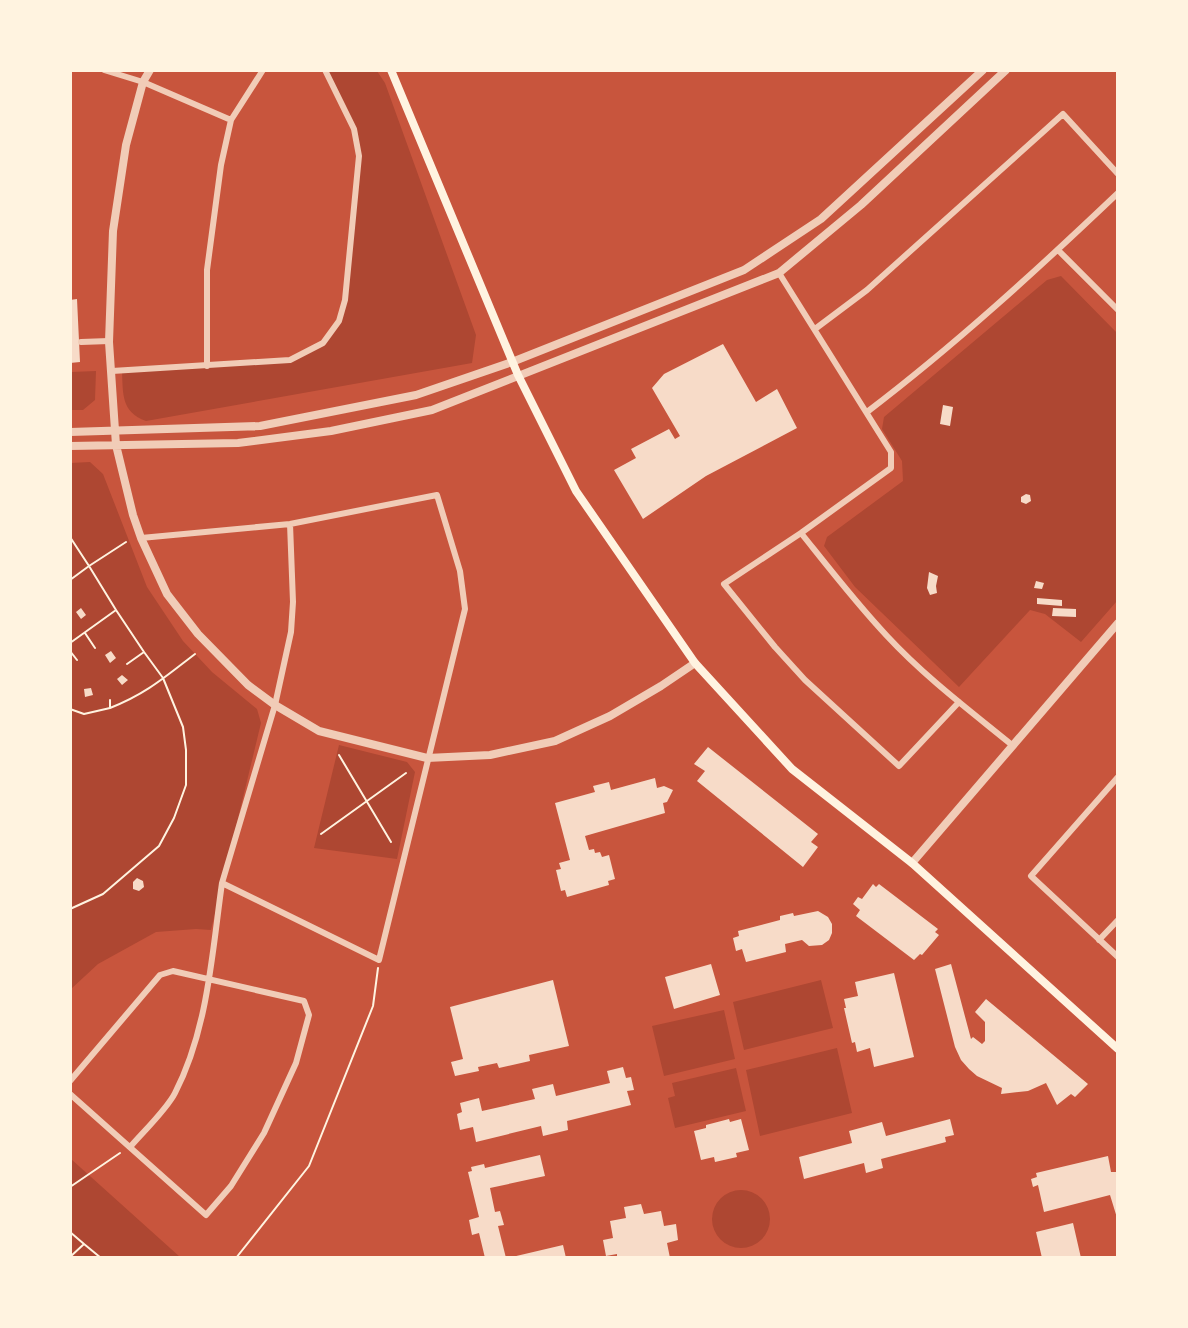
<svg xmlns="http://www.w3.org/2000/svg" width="1188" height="1328" viewBox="0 0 1188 1328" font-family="'DM Sans',sans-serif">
  <rect width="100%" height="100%" fill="#c8553d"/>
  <!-- green -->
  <path fill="#ae4732" d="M325,71H377L385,83L476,335L472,363L146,421C121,412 123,394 122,370L290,360L323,343L338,322L345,300L359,156L353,129Z
    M1061,276L1117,333V601L1081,642L1045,614L1030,610L959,687L855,587L824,546L827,537L903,481L902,461L882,429L884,417L1047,280Z
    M96,371L95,400L83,410H71V372Z
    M90,462L103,474L147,587L183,641L212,672L257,709L261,723L211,930L196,929L156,932L98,964L71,989L70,463Z
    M339,745L407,762L415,772L397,859L314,848Z
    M821,980L833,1028L744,1050L733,1002Z
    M724,1010L735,1059L664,1076L652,1026Z
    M837,1048L852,1113L760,1136L746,1070Z
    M736,1068L746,1111L675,1128L668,1098L675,1096L672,1083Z
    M71,1159L180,1257H71Z
    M712 1219a29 29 0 1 1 58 0a29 29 0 1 1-58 0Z"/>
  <!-- building -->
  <path fill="#f7dbc8" d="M77,299L80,362L70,363V300Z
    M723,344L756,402L777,389L797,428L706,476L643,519L614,470L636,458L631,449L669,429L675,439L680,436L652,388L664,374Z
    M943,405L953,407L950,426L940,424Z
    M1026,494L1030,495L1031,501L1026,504L1021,502V497Z
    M929,572L938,576L936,586L937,593L930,595L927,588Z
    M1036,581L1044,583L1042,589L1034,588Z
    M1037,598L1062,600V606L1037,604Z
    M81,608L86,615L81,619L76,612Z
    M1053,608L1076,609V617L1052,616Z
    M111,651L116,658L110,663L105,655Z
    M122,675L128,680L122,685L117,679Z
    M91,688L93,695L85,697L84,689Z
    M708,747L818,834L811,842L818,847L803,867L697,781L705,771L694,764Z
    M655,778L657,788L664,786L673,790L667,802L663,803L665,813L585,836L589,850L594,849L595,853L600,852L602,857L609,855L615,879L608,881L609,885L567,897L565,890L561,891L556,870L561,869L559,863L570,860L555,803L595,792L593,786L609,782L611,790Z
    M137,878L143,881L144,887L139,891L133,889V882Z
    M873,884L876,887L879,884L938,929L935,932L939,935L922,955L920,954L914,960L856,916L860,910L853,904L858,897L862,899Z
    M818,911L828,917L832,924V933L829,940L822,945L809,946L802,940L785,944L786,952L746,962L742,949L736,951L733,938L739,936L738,931L780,920V916L793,913L794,916Z
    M711,964L720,995L674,1009L665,977Z
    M951,964L971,1039L973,1037L982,1044L985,1041V1022L975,1012L986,999L1088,1084L1075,1097L1071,1094L1057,1105L1046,1083L1028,1091L1001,1094L1002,1088L977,1076L969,1069L961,1060L955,1047L935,969Z
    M894,973L914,1057L874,1067L870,1048L857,1052L855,1042L852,1043L844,1008H846L844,999L858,996L855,982Z
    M553,980L569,1046L529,1055L530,1061L499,1068L497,1063L478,1067L479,1071L455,1076L451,1062L463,1059L450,1007Z
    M623,1067L626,1078L631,1077L634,1090L627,1091L631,1105L567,1121L568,1130L543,1136L541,1126L476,1142L473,1127L460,1130L457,1114L462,1112L460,1103L479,1098L482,1111L535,1099L532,1089L553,1084L556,1096L610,1083L607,1071Z
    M729,1119L730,1122L741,1119L749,1150L736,1153L737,1157L715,1162L714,1157L701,1160L694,1131L706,1128V1125Z
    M950,1119L954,1135L945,1137L946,1142L881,1159L883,1168L866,1173L864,1163L804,1179L799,1157L852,1143L849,1131L882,1122L886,1136Z
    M540,1155L545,1176L490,1188L495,1212L500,1211L504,1225L498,1226L506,1258H485L479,1233L472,1235L469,1220L479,1217L468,1172L472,1171L471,1167L484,1164L485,1168Z
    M1108,1156L1111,1172H1118V1221L1110,1195L1044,1212L1038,1185L1033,1187L1031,1179L1037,1177L1036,1173Z
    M641,1204L644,1214L661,1211L664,1226L676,1224L678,1240L667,1243L670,1258H617V1254L606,1256L603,1240L613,1238L610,1221L626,1218L624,1207Z
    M1073,1223L1081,1258H1042L1036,1232Z
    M563,1245L566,1258H512V1257Z"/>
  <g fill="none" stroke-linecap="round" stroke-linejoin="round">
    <!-- path -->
    <path stroke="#fff3e0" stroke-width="2" d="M70,537L89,566L70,580
      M116,610L89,566L126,542
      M85,633L95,648
      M70,643L116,610L144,652
      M70,651L77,660
      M110,708C146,694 165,677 195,654
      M70,709L84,714L110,708V700
      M339,755L391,842
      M321,834L406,773
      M70,909L103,894L159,846L174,818L186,785V750L183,727L163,678L144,652L127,664
      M70,1187L120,1153
      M70,1232L84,1244L70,1257
      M84,1244L101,1258
      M236,1258L309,1166L373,1006L378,968"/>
    <!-- minor -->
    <path stroke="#f1ccb7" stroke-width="6" d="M104,70L143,82L231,120
      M1058,250L1118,310
      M779,273L891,452V468L801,533L724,584L775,647L805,680L899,766L959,702
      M815,329L867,290L1063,114L1118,174
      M81,342L109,341
      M207,366V270L221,165L231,120L263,70
      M112,371L290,360L323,343L339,321L345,300L359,156L354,129L325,70
      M867,412C955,345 1037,270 1118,193
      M801,533C829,568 856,603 887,636C924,676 969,710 1012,745
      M141,538L290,524L437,495L460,571L465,609L379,960L222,883L275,705L291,632L293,602L290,524
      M1118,777L1031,876L1118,957
      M1099,940L1118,920
      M70,1081L160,975L173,971L304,1001L309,1015L296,1063L264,1133L231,1186L206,1215L70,1094
      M131,1146C144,1131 167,1109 175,1093C208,1029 212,953 222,883"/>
    <!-- tertiary -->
    <path stroke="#f1ccb7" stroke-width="8" d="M150,70L143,82L126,145L113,231L109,342L116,445L133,515L141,538L167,594L198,634L248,685L275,705L319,731L427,758L490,755L555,741L610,716L661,686L695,663
      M70,432L260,426L416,395L512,362L744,270L821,219L983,70
      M70,446L238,443L331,431L432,410L779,273L861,205L1006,70
      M912,863L1118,623"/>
    <!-- secondary -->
    <path stroke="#fff3e0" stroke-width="8" d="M391,70L518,375L576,491L695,663L792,769L912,863L1118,1049"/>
  </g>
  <!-- border -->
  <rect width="1188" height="1328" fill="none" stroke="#fff3e0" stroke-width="144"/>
</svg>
